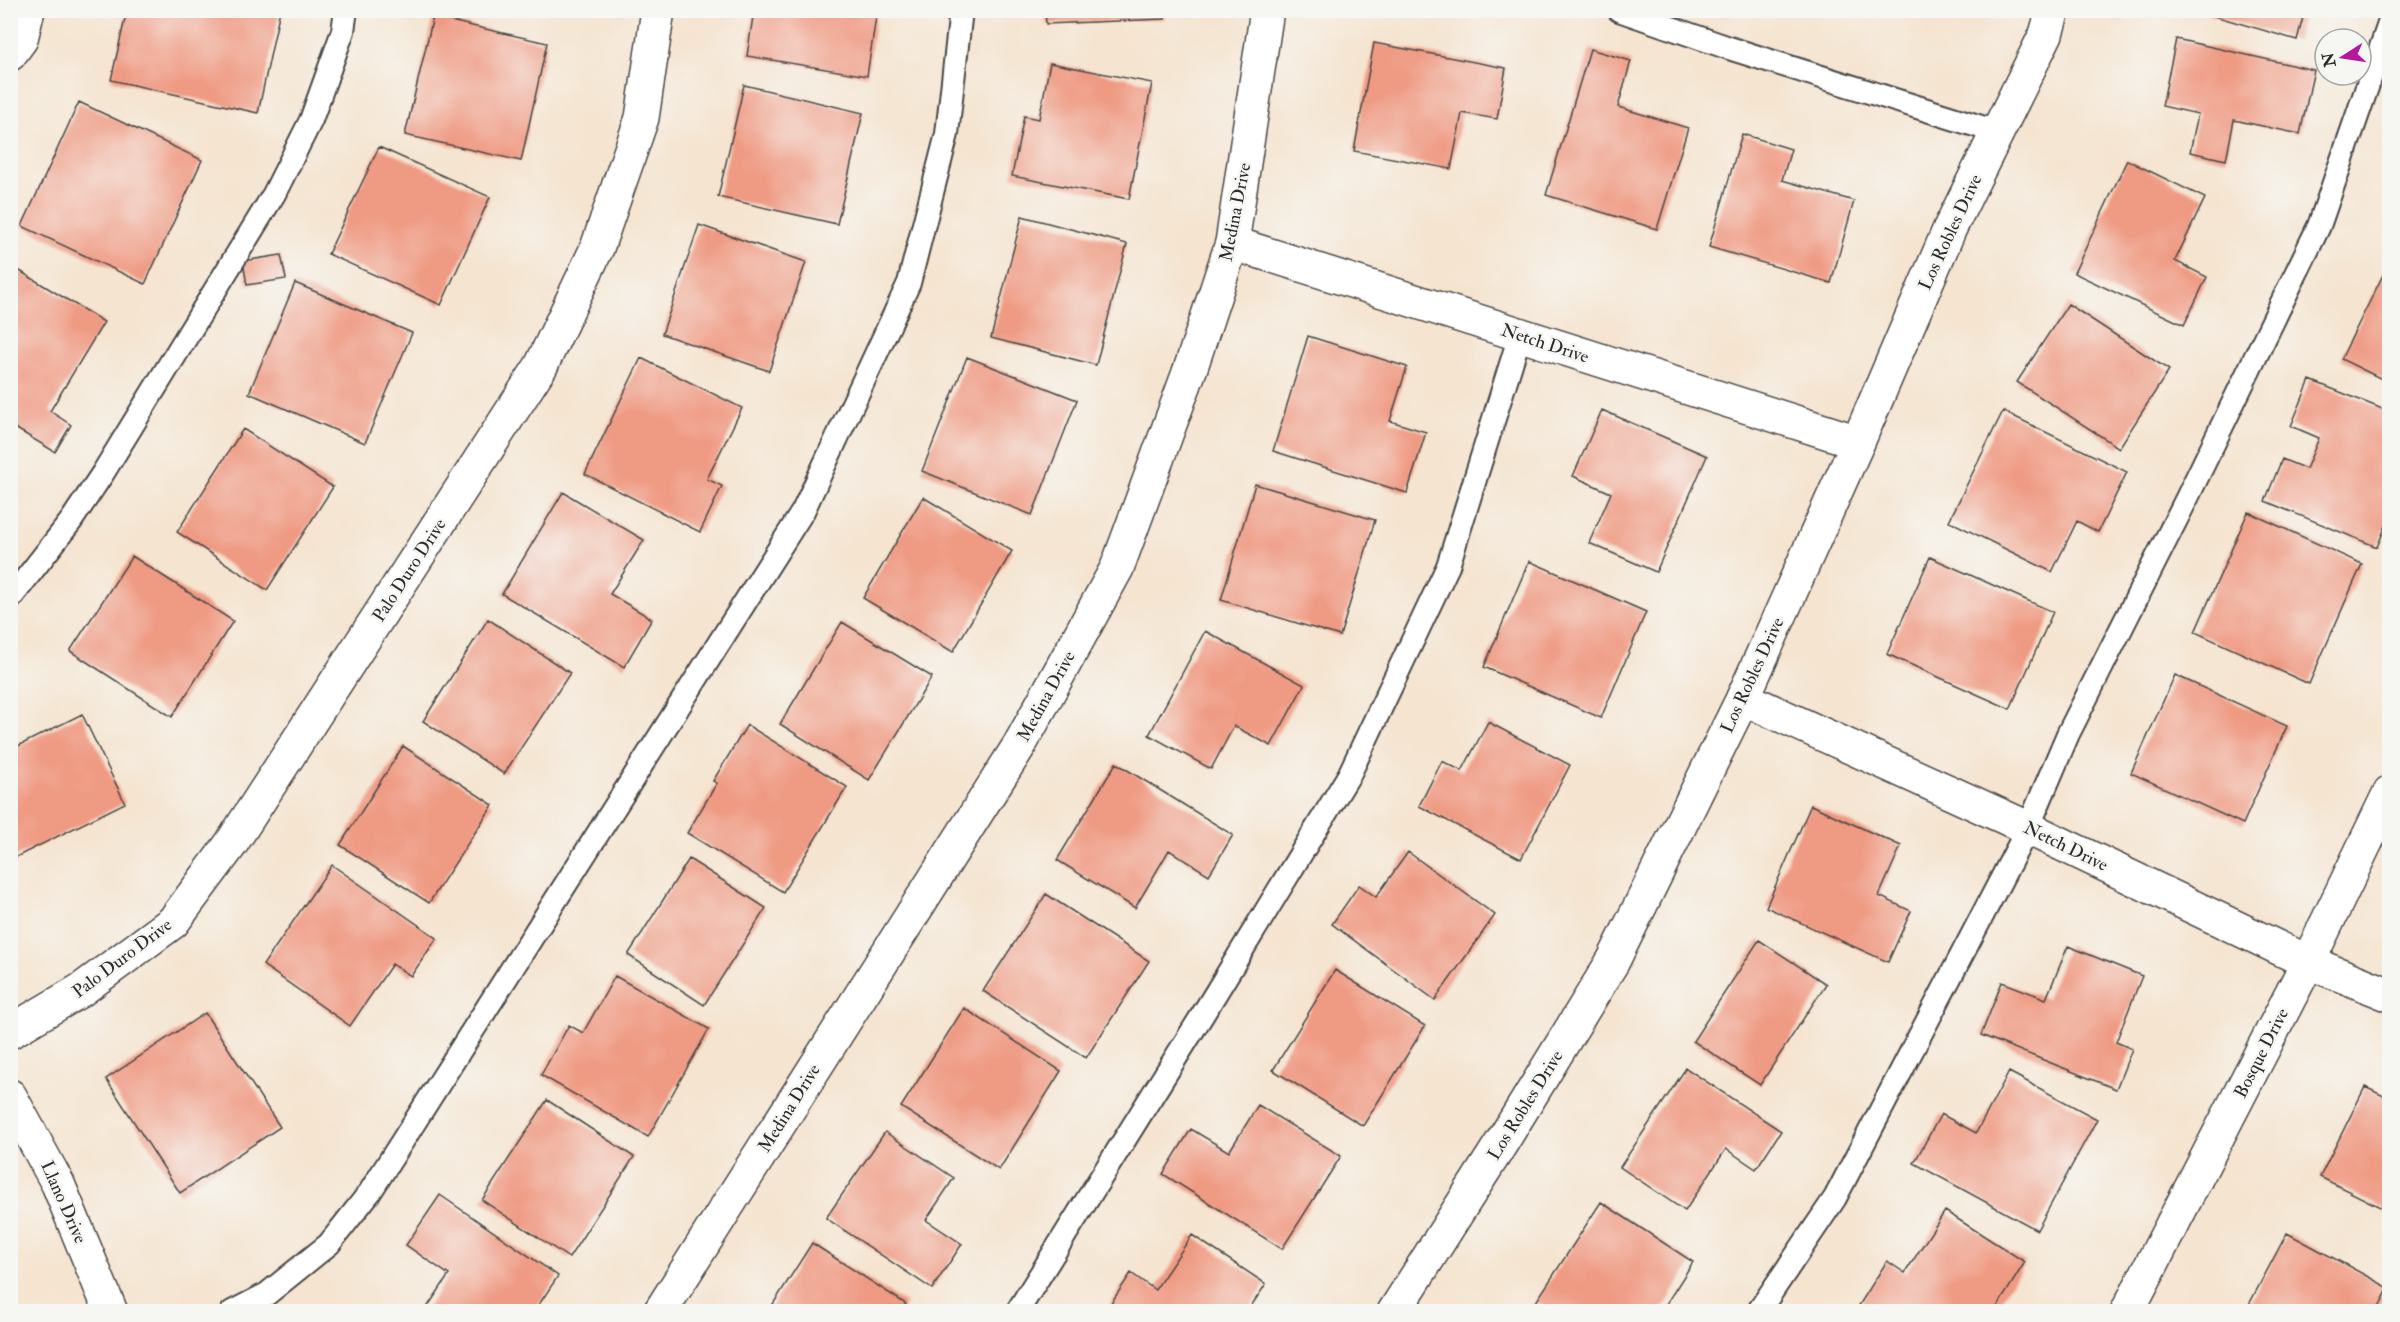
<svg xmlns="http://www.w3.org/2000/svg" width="2400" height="1322" viewBox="0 0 2400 1322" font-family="'IM FELL Double Pica',serif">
  <rect width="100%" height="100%" fill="#f6f6f2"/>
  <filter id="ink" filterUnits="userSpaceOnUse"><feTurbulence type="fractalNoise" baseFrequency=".0167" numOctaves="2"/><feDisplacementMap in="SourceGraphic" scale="12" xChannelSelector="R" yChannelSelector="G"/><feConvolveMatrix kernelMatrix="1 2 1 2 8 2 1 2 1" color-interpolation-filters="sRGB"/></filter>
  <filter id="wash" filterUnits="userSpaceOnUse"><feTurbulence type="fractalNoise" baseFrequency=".008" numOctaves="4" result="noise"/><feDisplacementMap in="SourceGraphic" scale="24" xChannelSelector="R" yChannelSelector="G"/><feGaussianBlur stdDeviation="1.35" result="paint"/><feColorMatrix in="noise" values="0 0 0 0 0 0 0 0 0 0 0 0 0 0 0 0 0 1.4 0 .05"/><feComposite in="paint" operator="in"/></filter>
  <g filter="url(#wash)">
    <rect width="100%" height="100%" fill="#f5e4d0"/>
    <g id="blocks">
      <!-- building -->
      <path fill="#ef9a82" d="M127,10H280L258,113L111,80Z
        M754,10H877L867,76L747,56Z
        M1045,10H1164L1165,19L1046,24Z
        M1942,10H1968L1967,16Z
        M2194,10H2305L2297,40Z
        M433,17L547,43L521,161L405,135Z
        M2176,39L2314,70L2300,134L2234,120L2226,160L2190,152L2198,114L2162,106Z
        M1374,43L1506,68L1497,119L1462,113L1451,169L1354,151Z
        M1590,49L1631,61L1618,107L1688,128L1657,229L1546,195Z
        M1050,63L1152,83L1129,199L1012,176L1024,116L1039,119Z
        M744,85L863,113L837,224L718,197Z
        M79,102L202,160L145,284L22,226Z
        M1742,134L1791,149L1782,180L1854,201L1831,283L1709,247Z
        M379,147L490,197L441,305L328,254Z
        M2127,160L2205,198L2175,261L2207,277L2184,325L2074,273Z
        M1022,216L1127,244L1096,365L991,338Z
        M699,225L806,262L769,371L662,334Z
        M281,255L286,279L247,285L243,261Z
        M2390,261V383L2341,359Z
        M10,265L104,322L50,411L71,425L55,452L10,425Z
        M295,283L412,333L365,443L249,393Z
        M2068,304L2169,370L2119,448L2017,382Z
        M1308,336L1407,367L1390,421L1426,432L1407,493L1273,451Z
        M967,357L1077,400L1032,515L922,471Z
        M641,358L742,408L707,479L722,486L700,532L585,474Z
        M2310,380L2390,412V516L2377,547L2265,501L2282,459L2306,469L2319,438L2291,426Z
        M1602,410L1707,456L1656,572L1589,543L1611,493L1573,476Z
        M2003,411L2127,472L2098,532L2077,521L2052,572L1949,521Z
        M243,429L333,487L267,590L177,532Z
        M1255,484L1375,520L1340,636L1221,600Z
        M563,492L644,540L610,594L652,619L624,667L502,594Z
        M923,497L1012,551L953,652L863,598Z
        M2248,512L2362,564L2309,684L2195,632Z
        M132,556L233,621L172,717L70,651Z
        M1930,557L2053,612L2010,709L1887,654Z
        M1529,561L1646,612L1601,718L1484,667Z
        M488,619L570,673L504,774L423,721Z
        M842,622L932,677L869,780L780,724Z
        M1205,631L1304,685L1271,746L1234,726L1211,769L1149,735Z
        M2175,675L2287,726L2243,824L2131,773Z
        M82,714L125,803L10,860V750Z
        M1488,722L1570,765L1521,859L1419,806L1442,761L1462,771Z
        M747,725L847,787L783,892L687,833L717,783L713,781Z
        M403,746L493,805L429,903L340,845Z
        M1116,763L1233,835L1209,875L1169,850L1135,908L1057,860Z
        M1811,805L1901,846L1879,896L1911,911L1888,962L1766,907Z
        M1408,852L1495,915L1435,1000L1332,924L1359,885L1376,897Z
        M689,859L766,908L704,1005L628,955Z
        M332,865L437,938L411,976L392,964L350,1026L263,965Z
        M1046,894L1149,961L1086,1058L983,991Z
        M1759,940L1826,984L1760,1085L1693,1041Z
        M2068,946L2142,976L2116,1042L2132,1049L2116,1089L1981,1035L2002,982L2046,999Z
        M1335,970L1425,1026L1363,1126L1273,1070Z
        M615,976L709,1029L648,1137L541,1075L569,1025L583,1033Z
        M964,1008L1061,1071L999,1170L901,1107Z
        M205,1013L280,1127L180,1193L106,1079Z
        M1686,1068L1781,1131L1756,1169L1726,1149L1685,1211L1620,1167Z
        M2009,1072L2097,1119L2037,1230L1914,1163L1941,1114L1976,1133Z
        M2365,1087L2390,1099V1212L2320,1177Z
        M547,1100L634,1157L569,1258L482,1200Z
        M1258,1105L1341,1156L1282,1249L1163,1174L1191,1129L1229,1152Z
        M885,1132L954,1178L926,1220L962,1244L932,1289L826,1218Z
        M440,1195L558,1276L534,1312H424L449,1275L406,1245Z
        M1601,1202L1693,1262L1661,1312H1550L1536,1302Z
        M1945,1211L2025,1262L1994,1312H1865L1858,1307L1887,1261L1905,1273Z
        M2287,1233L2389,1288L2376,1312H2245Z
        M1192,1235L1266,1284L1247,1312H1105L1131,1273L1155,1290Z
        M812,1243L906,1304L901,1312H768Z"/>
    </g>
  </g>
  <g filter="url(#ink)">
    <use href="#blocks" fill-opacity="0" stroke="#494744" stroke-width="1.5"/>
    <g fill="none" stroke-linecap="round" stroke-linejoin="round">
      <!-- service casing -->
      <g stroke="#494744" stroke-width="26">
        <path id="service" d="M1619,10L1729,48L1997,132
          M10,599L71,521L103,473L274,194L311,120L343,31L346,10
          M232,1312L267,1294L329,1244L370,1192L803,511L909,283L947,134L961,10
          M1017,1312L1203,1014L1349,775L1448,566L1520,335
          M1758,1312L1835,1198L2028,828L2068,734L2187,498L2319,226L2390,21"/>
      </g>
      <!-- minor casing -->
      <g stroke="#494744" stroke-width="36">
        <path id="minor" d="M10,54L21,39L28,10
          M1232,243L1858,442
          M1743,698L2028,828L2308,962L2390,995
          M10,1032L81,990L173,922L231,844L541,366L597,248L642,118L658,10
          M10,1096L58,1184L111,1312
          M660,1312L1019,746L1117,568L1191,367L1232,243L1267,10
          M2127,1312L2308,962L2390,792"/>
      </g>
      <!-- tertiary casing -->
      <g stroke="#494744" stroke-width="36">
        <path id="tertiary" d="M1394,1312L1502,1142L1613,961L1743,698L1858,442L1950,228L2046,34L2053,10"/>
      </g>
      <!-- service -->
      <use href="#service" stroke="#fff" stroke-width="22"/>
      <!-- minor -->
      <use href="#minor" stroke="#fff" stroke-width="33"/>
      <!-- tertiary -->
      <use href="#tertiary" stroke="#fff" stroke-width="33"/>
    </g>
  </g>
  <g text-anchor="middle" stroke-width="5" stroke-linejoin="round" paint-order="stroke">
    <!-- street labels -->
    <g font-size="18" fill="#2b2b2b" stroke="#f6f6f2">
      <text transform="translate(1235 212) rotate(-79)" y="6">Medina Drive</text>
      <text transform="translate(1950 232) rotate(-65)" y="6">Los Robles Drive</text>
      <text transform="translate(1545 343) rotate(18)" y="6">Netch Drive</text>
      <text transform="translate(409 570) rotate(-57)" y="6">Palo Duro Drive</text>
      <text transform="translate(1752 675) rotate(-65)" y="6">Los Robles Drive</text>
      <text transform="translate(1046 696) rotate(-61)" y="6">Medina Drive</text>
      <text transform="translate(2066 846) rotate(26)" y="6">Netch Drive</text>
      <text transform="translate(122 958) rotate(-37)" y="6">Palo Duro Drive</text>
      <text transform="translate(2261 1053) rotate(-63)" y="6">Bosque Drive</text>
      <text transform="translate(1525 1105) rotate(-58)" y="6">Los Robles Drive</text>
      <text transform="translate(789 1108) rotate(-58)" y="6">Medina Drive</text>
      <text transform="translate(64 1202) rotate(66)" y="6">Llano Drive</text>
    </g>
  </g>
  <!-- margin -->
  <rect width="2400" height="1322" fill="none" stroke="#f6f6f2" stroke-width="36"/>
  <!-- north arrow -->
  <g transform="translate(2343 57) rotate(258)"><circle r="28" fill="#f6f6f2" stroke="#a5a5a2" stroke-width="1.5"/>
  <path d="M0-4.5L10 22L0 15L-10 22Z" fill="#b5179e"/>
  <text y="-9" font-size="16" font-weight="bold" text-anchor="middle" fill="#2b2b2b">N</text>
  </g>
</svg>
